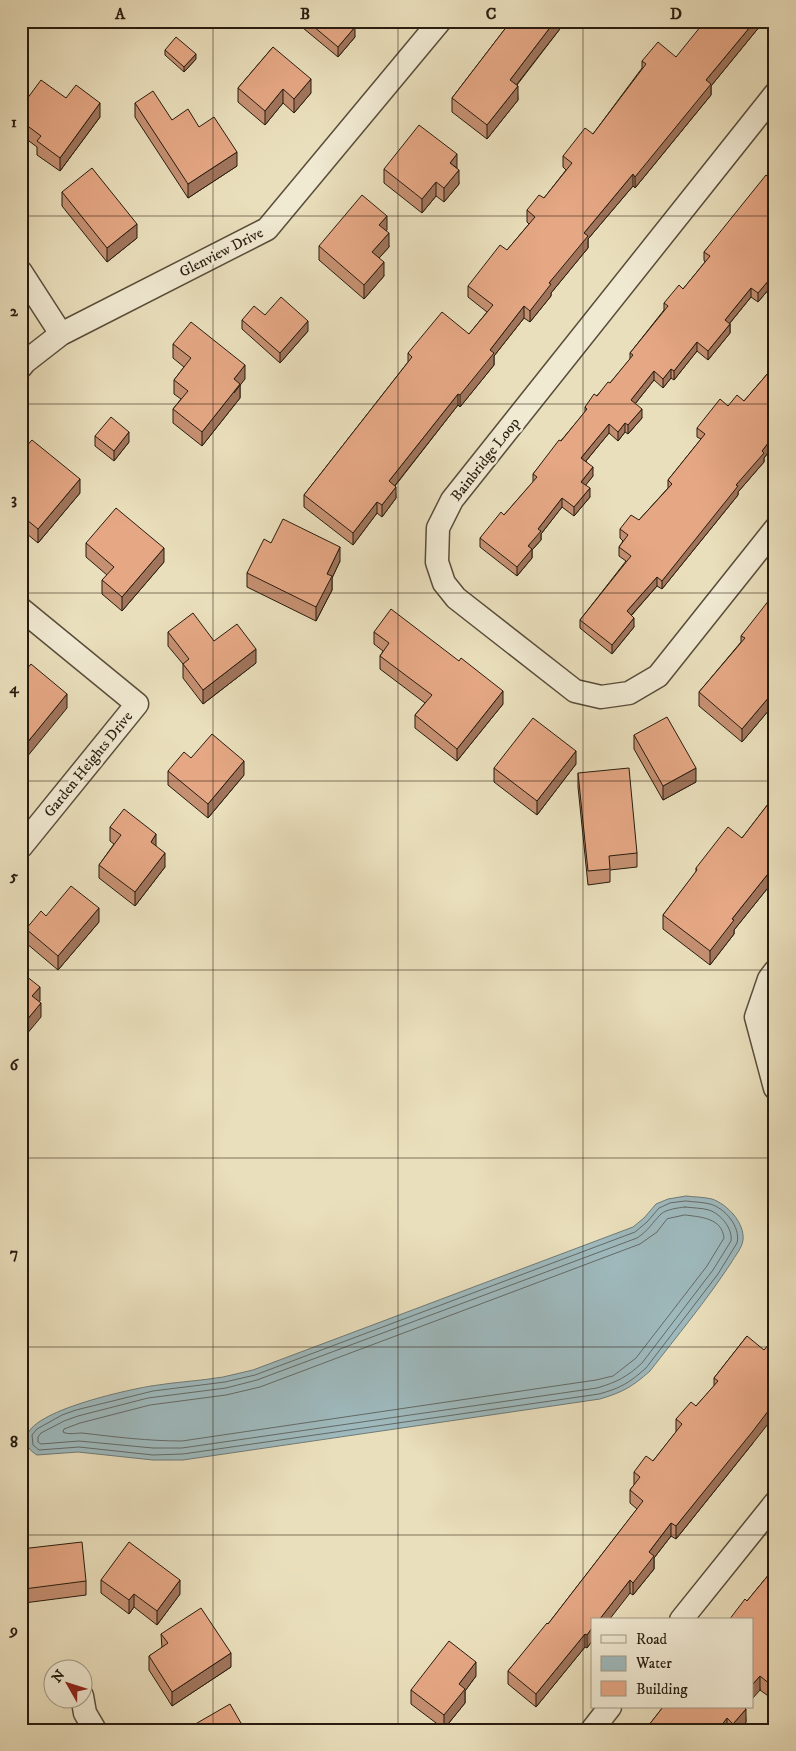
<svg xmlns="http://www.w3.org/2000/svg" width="796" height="1751" viewBox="0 0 796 1751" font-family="'IM FELL DW Pica',serif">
  <rect width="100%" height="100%" fill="#eadfbc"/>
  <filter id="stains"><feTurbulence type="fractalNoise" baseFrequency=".004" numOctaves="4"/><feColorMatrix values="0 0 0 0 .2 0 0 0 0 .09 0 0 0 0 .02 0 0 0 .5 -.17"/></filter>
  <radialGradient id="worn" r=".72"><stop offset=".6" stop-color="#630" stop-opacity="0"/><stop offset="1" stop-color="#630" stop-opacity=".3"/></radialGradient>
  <!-- water -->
  <path fill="#9eb9bd" stroke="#6f7a77" d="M686,1196C694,1197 704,1197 712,1199C727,1204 745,1223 743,1240C742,1248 735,1256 731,1263C706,1301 677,1336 650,1371C632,1387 623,1392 600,1399L183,1460H153L78,1452L37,1455C30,1451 26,1446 27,1437C30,1411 127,1390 151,1386C175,1382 199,1381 223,1377C233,1375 243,1372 253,1370L633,1227L644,1218L656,1204L668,1199Z"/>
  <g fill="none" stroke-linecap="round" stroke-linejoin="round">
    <!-- shore -->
    <path stroke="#636a66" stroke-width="1" d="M686,1201C693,1202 702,1202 710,1204C725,1208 741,1227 737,1243L718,1274L646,1368C629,1383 621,1388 599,1394L183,1454L153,1455L79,1447L39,1450L33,1445L32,1435L37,1429L62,1415L76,1410L153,1391L225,1382L255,1375L635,1232L647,1222L659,1208L670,1203Z
      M685,1207C693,1208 702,1208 709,1210C721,1214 733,1229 731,1241L713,1270L642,1363C627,1377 617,1382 597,1388L182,1448H153L79,1441L41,1444L38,1442V1437L41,1433L64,1421L78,1416L148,1398L226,1388L257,1380L637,1238C649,1230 652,1223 661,1214C667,1209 678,1208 685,1207Z
      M685,1215C701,1217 722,1218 724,1238L707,1266L636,1358L613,1376L596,1380L182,1441C148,1441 116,1437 82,1433C76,1433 68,1435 63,1432L64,1429L80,1423L150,1405L226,1395L260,1387L640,1244L657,1232L667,1219Z"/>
    <!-- street casing -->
    <g stroke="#584d3a" stroke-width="25">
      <path id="street" d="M775,94L452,500L438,528L437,562L444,583L456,598L575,691L601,697L629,693L658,676L775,529
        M21,272L61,334
        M21,367L25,362L61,334L267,229L440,21
        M21,609L137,704L21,847
        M775,971L769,979L756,1017L775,1088
        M681,1620L775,1503
        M82,1696L85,1713L95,1730
        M592,1730L610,1707"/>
    </g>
    <!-- street -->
    <use href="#street" stroke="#f1ead3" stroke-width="22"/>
  </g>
  <!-- wall -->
  <path fill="#c59072" stroke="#281c0f" d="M303,21H347L355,37L338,57L303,28Z
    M511,21H566L517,85L518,100L487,139L452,112V98Z
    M760,21V26L711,86V95L635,188L633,186L588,239V248L551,293V296L530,322L524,318L494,356V365L460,407L458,405L395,486L396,498L382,517L377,513L353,545L304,507V495L408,362V353L469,334L487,312L468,297V286L507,250L529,224L527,222V210L544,198L566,170L563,167V156L593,134L642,68V61L676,57Z
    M273,47L311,93L294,113L283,103L265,125L238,102V88Z
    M165,50L196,59L184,72L165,55Z
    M66,98L100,117L60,171L37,155V147L21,135V107Z
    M135,103L172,120L199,127L237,166L188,198L135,117Z
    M457,168L459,184L444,202L436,196L422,213L384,183V169Z
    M775,174V294L769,289L758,302L751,297L730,323V333L708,360L697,351L674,380L671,378L663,388L654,380L635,404L642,418L628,434L625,432L618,441L609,433L586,461L593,476L585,485L590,497L574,516L562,507L541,534V540L532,550V558L517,576L480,547V538L504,515L533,482V474L585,412V407L610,383L630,359V353L664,310V303L683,289L705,262L704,260V252Z
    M62,192L137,238L107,262L62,206Z
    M387,230L386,231L389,247L379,258L384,276L364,299L319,260V246Z
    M265,315L308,331L280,363L242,329V320Z
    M173,344L245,379L240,384V398L202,446L173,423V409L181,399L174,394V380L184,367L173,358Z
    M775,365V443L764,458V462L738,492V495L662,589L657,586L631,616L634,627L612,654L580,628V620L626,561L619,556V547L623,541L620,538V529L639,520L668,488V480L701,439L697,437V428L728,406L744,401Z
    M95,436L129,442L114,461L95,446Z
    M21,452L80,493L38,543L21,529Z
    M86,543L164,562L122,611L102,594V580L107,575L86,557Z
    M271,543L340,561L332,578V590L316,621L247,587V573Z
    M775,596V703L742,742L699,706V692L741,642V636Z
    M168,632L214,641L256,663L203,704L183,678V664L168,646Z
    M374,632L503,704L457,761L415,728V715L425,703L380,669V656L383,651L374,644Z
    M634,735L696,782L663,800L634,749Z
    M191,758L244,775L208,818L168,785V771Z
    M576,764L537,815L494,782V768Z
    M578,773L637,853V867L610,870V882L588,885L578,787Z
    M775,795V879L734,930V934L710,965L663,929V915L696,872V868L742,838Z
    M110,827L156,847L165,867L135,906L99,878V865L114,844L110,841Z
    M46,916L99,922L58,970L26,943V929Z
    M747,1336L753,1443L676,1539L671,1536L654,1558V1569L633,1595L630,1593L592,1620V1641L587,1648L585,1647L536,1707L508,1684V1671L548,1624L637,1509L630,1503V1490L634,1485V1472L653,1461L676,1432V1419L696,1406L714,1386V1378Z
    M21,1549L86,1581V1595L24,1603L21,1585Z
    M775,1567L771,1698L760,1690L747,1601Z
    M101,1580L180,1594L157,1625L134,1607L129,1614L101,1593Z
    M161,1634L231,1667L172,1706L149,1670V1656L162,1648Z
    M476,1676L465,1691V1703L444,1729L411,1704V1690Z
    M663,1707H745L746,1722L740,1730H645Z"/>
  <!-- shaded-wall -->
  <path fill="#a0755c" stroke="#281c0f" d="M555,21H566L510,93V80Z
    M755,21H760V26L711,86V95L635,188V177L706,80Z
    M355,27V37L338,57V47Z
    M196,54V59L184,72V67Z
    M311,79V93L294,113V99Z
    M518,86V100L487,139V125Z
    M283,89V103L265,125V111Z
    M100,103V117L60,171V158Z
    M237,152V166L188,198V184Z
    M457,154V168L450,163Z
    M459,170V184L444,202V188Z
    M633,174V186L588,239V248L551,293V296L530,322V311L549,283L584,233Z
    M436,182V196L422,213V199Z
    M387,216V230L379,239V225Z
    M137,224V238L107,262V248Z
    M389,233V247L372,266V252Z
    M384,262V276L364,299V285Z
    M769,280V289L758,302V293Z
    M751,288V297L725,329V320Z
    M524,306V318L494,356V365L460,407V395L490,350Z
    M308,321V331L280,363V353Z
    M730,324V333L708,360V351Z
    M697,342V351L674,380V371Z
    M245,365V379L234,393V379Z
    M671,369V378L663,388V379Z
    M654,371V380L631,409V400Z
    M240,384V398L202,446V432Z
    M458,394V405L389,493V481Z
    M642,409V418L628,434V425Z
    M625,423V432L618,441V432Z
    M609,424V433L581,467V458Z
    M129,432V442L114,461V451Z
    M775,434V443L764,458V462L738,492V495L662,589V581Z
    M593,467V476L581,491V482Z
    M80,479V493L38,543V529Z
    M396,487V498L382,517V505Z
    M590,488V497L574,516V507Z
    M562,498V507L541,534V540L532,550V558L517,576V567L538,529Z
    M377,502V513L353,545V533Z
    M340,547V561L332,578V590L316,621V607L327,574Z
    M164,548V562L122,611V597Z
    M657,577V586L627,620V611Z
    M634,618V627L612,654V645Z
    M256,649V663L203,704V690Z
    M775,690V703L742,742V729Z
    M503,691V704L457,761V749Z
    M67,694V708L22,763V749Z
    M576,751V764L537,815V801Z
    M244,761V775L208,818V804Z
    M696,768V782L663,800V786Z
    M156,834V848L151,842Z
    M165,853V867L135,906V892Z
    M775,865V879L734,930V934L710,965V951L732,919Z
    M99,908V922L58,970V956Z
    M40,987V1001L32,1010V996Z
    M41,1003V1017L21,1041V1027Z
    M775,1402V1415L753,1443L676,1539V1526Z
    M671,1523V1536L654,1558V1569L633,1595V1583L649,1552Z
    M180,1580V1594L157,1625V1611Z
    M630,1580V1593L609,1620H599Z
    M134,1594V1607L129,1614V1600Z
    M592,1628V1641L587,1648V1635Z
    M585,1634V1647L536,1707V1694Z
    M231,1653V1667L172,1706V1692Z
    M476,1662V1676L465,1691V1703L444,1729V1715L459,1684Z
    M760,1676V1690L752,1699V1685Z
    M775,1680V1693L771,1698V1685Z
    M746,1709V1722L740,1730H733V1724Z
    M727,1718V1730H718Z"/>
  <!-- building -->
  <path fill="#e5a784" stroke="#281c0f" d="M307,21H347L355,27L338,47Z
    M511,21H555L510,80L518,86L487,125L452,98Z
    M705,21H755L706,80L711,84L635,177L633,174L584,233L588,236L549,283L551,284L530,311L524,306L490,350L494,353L460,395L458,394L389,481L396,487L382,505L377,502L353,533L304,495L412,357L408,353L442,312L469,334L493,305L468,286L500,245L507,250L535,217L527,210L539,195L544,198L572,163L563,156L585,128L593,134L646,64L642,61L658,42L676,57Z
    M176,37L196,54L184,67L165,50Z
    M273,47L311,79L294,99L283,89L265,111L238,88Z
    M41,80L66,98L76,85L100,103L60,158L37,141L41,136L21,121V107Z
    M153,91L172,120L188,109L199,127L214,117L237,152L188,184L135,103Z
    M419,125L457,154L450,163L459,170L444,188L436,182L422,199L384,169Z
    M92,168L137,224L107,248L62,192Z
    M775,174V285L769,280L758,293L751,288L725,320L730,324L708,351L697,342L674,371L671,369L663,379L654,371L631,400L642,409L628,425L625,423L618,432L609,424L581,458L593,467L581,482L590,488L574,507L562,498L538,529L541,531L528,546L532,549L517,567L480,538L501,512L504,515L537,477L533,474L559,440L561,441L587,409L585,407L594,394L597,396L608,382L610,383L633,355L630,353L668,306L664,303L679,285L683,289L710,256L704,252L766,175L771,179Z
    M362,195L387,216L379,225L389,233L372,252L384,262L364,285L319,246Z
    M281,297L308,321L280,353L242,320L254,306L265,315Z
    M191,322L245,365L234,379L240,384L202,432L173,409L188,391L174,380L191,358L173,344Z
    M775,365V434L762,451L764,453L736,485L738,486L662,581L657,577L627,611L634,618L612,645L580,620L631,556L619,547L628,535L620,529L631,515L639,520L672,484L668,480L705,434L697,428L720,399L728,406L737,395L744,401Z
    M111,417L129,432L114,451L95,436Z
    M32,440L80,479L38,529L21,515V504L27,498L21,493V452Z
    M116,508L164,548L122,597L102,580L114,567L86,543Z
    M283,519L340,547L327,574L332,576L316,607L247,573L264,539L271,543Z
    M773,595L775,596V690L742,729L699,692L745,638L741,636Z
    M391,609L459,661L461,658L503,691L457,749L415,715L432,695L380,656L389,643L374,632Z
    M193,613L214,641L237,624L256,649L203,690L183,664L189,659L168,632Z
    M31,664L67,694L22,749L21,676Z
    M667,717L696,768L663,786L634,735Z
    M533,718L576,751L537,801L494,768Z
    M212,734L244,761L208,804L168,771L184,752L191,758Z
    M629,768L637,853L609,856L610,869L588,871L578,773Z
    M775,795V865L732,919L734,920L710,951L663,915L697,870L696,868L728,827L742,838Z
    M124,809L156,834L151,842L165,853L135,892L99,865L121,835L110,827Z
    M71,886L99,908L58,956L26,929L41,911L46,916Z
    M21,972L40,987L32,996L41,1003L21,1027Z
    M747,1336L764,1350L775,1337V1402L753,1431L676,1526L671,1523L649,1552L654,1556L633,1583L630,1580L599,1620H592V1628L587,1635L585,1634L536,1694L508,1671L547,1623L548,1624L643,1501L630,1490L640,1477L634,1472L646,1456L653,1461L682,1424L676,1419L691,1402L696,1406L718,1381L714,1378Z
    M82,1542L86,1581L24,1589L21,1572V1549Z
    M129,1542L180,1580L157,1611L134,1594L129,1600L101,1580Z
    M775,1567V1680L771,1685L760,1676L752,1685V1620H729L745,1599L747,1601Z
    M201,1608L231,1653L172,1692L149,1656L168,1643L161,1634Z
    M449,1641L476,1662L459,1684L465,1689L444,1715L411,1690Z
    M230,1704L245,1730H185Z
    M663,1707H744L746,1709L733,1724L727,1718L718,1730H645Z"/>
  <!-- grid -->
  <path fill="none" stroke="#281c0f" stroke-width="1" stroke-opacity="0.55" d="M213,21V1730M398,21V1730M583,21V1730M21,216H775M21,404H775M21,593H775M21,781H775M21,970H775M21,1158H775M21,1347H775M21,1535H775"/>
  <g text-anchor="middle" stroke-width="5" stroke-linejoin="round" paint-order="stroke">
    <!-- street labels -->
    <g font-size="15" fill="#281c0f" stroke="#f1ead3">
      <text transform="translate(221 252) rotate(-27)" y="5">Glenview Drive</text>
      <text transform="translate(485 459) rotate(-52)" y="5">Bainbridge Loop</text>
      <text transform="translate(88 764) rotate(-51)" y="5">Garden Heights Drive</text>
    </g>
  </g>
  <!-- margin -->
  <rect width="796" height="1751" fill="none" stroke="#eadfbc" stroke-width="55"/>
  <!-- legend -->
  <rect x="591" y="1618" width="162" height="90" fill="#f1ead3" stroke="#a19885"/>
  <rect x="601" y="1635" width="25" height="8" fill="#f1ead3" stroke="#a19885"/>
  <text x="636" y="1644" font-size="15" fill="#281c0f">Road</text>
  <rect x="601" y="1656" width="25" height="15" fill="#9eb9bd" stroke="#a19885"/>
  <text x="636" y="1668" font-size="15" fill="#281c0f">Water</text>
  <rect x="601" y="1681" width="25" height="15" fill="#e5a784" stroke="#a19885"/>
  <text x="636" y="1694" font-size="15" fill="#281c0f">Building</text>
  <!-- north arrow -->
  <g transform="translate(68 1684) rotate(309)"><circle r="24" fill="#f1ead3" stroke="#a19885"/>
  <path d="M0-4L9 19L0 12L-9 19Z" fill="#8f2418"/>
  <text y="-8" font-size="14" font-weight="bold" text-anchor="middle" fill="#281c0f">N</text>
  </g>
  <rect x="28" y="28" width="740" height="1696" fill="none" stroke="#281c0f" stroke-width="2"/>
  <g font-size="16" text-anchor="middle" font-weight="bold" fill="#281c0f">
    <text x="120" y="19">A</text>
    <text x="305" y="19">B</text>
    <text x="491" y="19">C</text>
    <text x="676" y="19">D</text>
    <text x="14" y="127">1</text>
    <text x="14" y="316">2</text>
    <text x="14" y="504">3</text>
    <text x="14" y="693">4</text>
    <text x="14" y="881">5</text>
    <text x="14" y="1070">6</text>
    <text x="14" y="1258">7</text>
    <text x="14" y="1447">8</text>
    <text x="14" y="1635">9</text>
  </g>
  <rect width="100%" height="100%" filter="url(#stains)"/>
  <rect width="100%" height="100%" fill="url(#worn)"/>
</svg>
